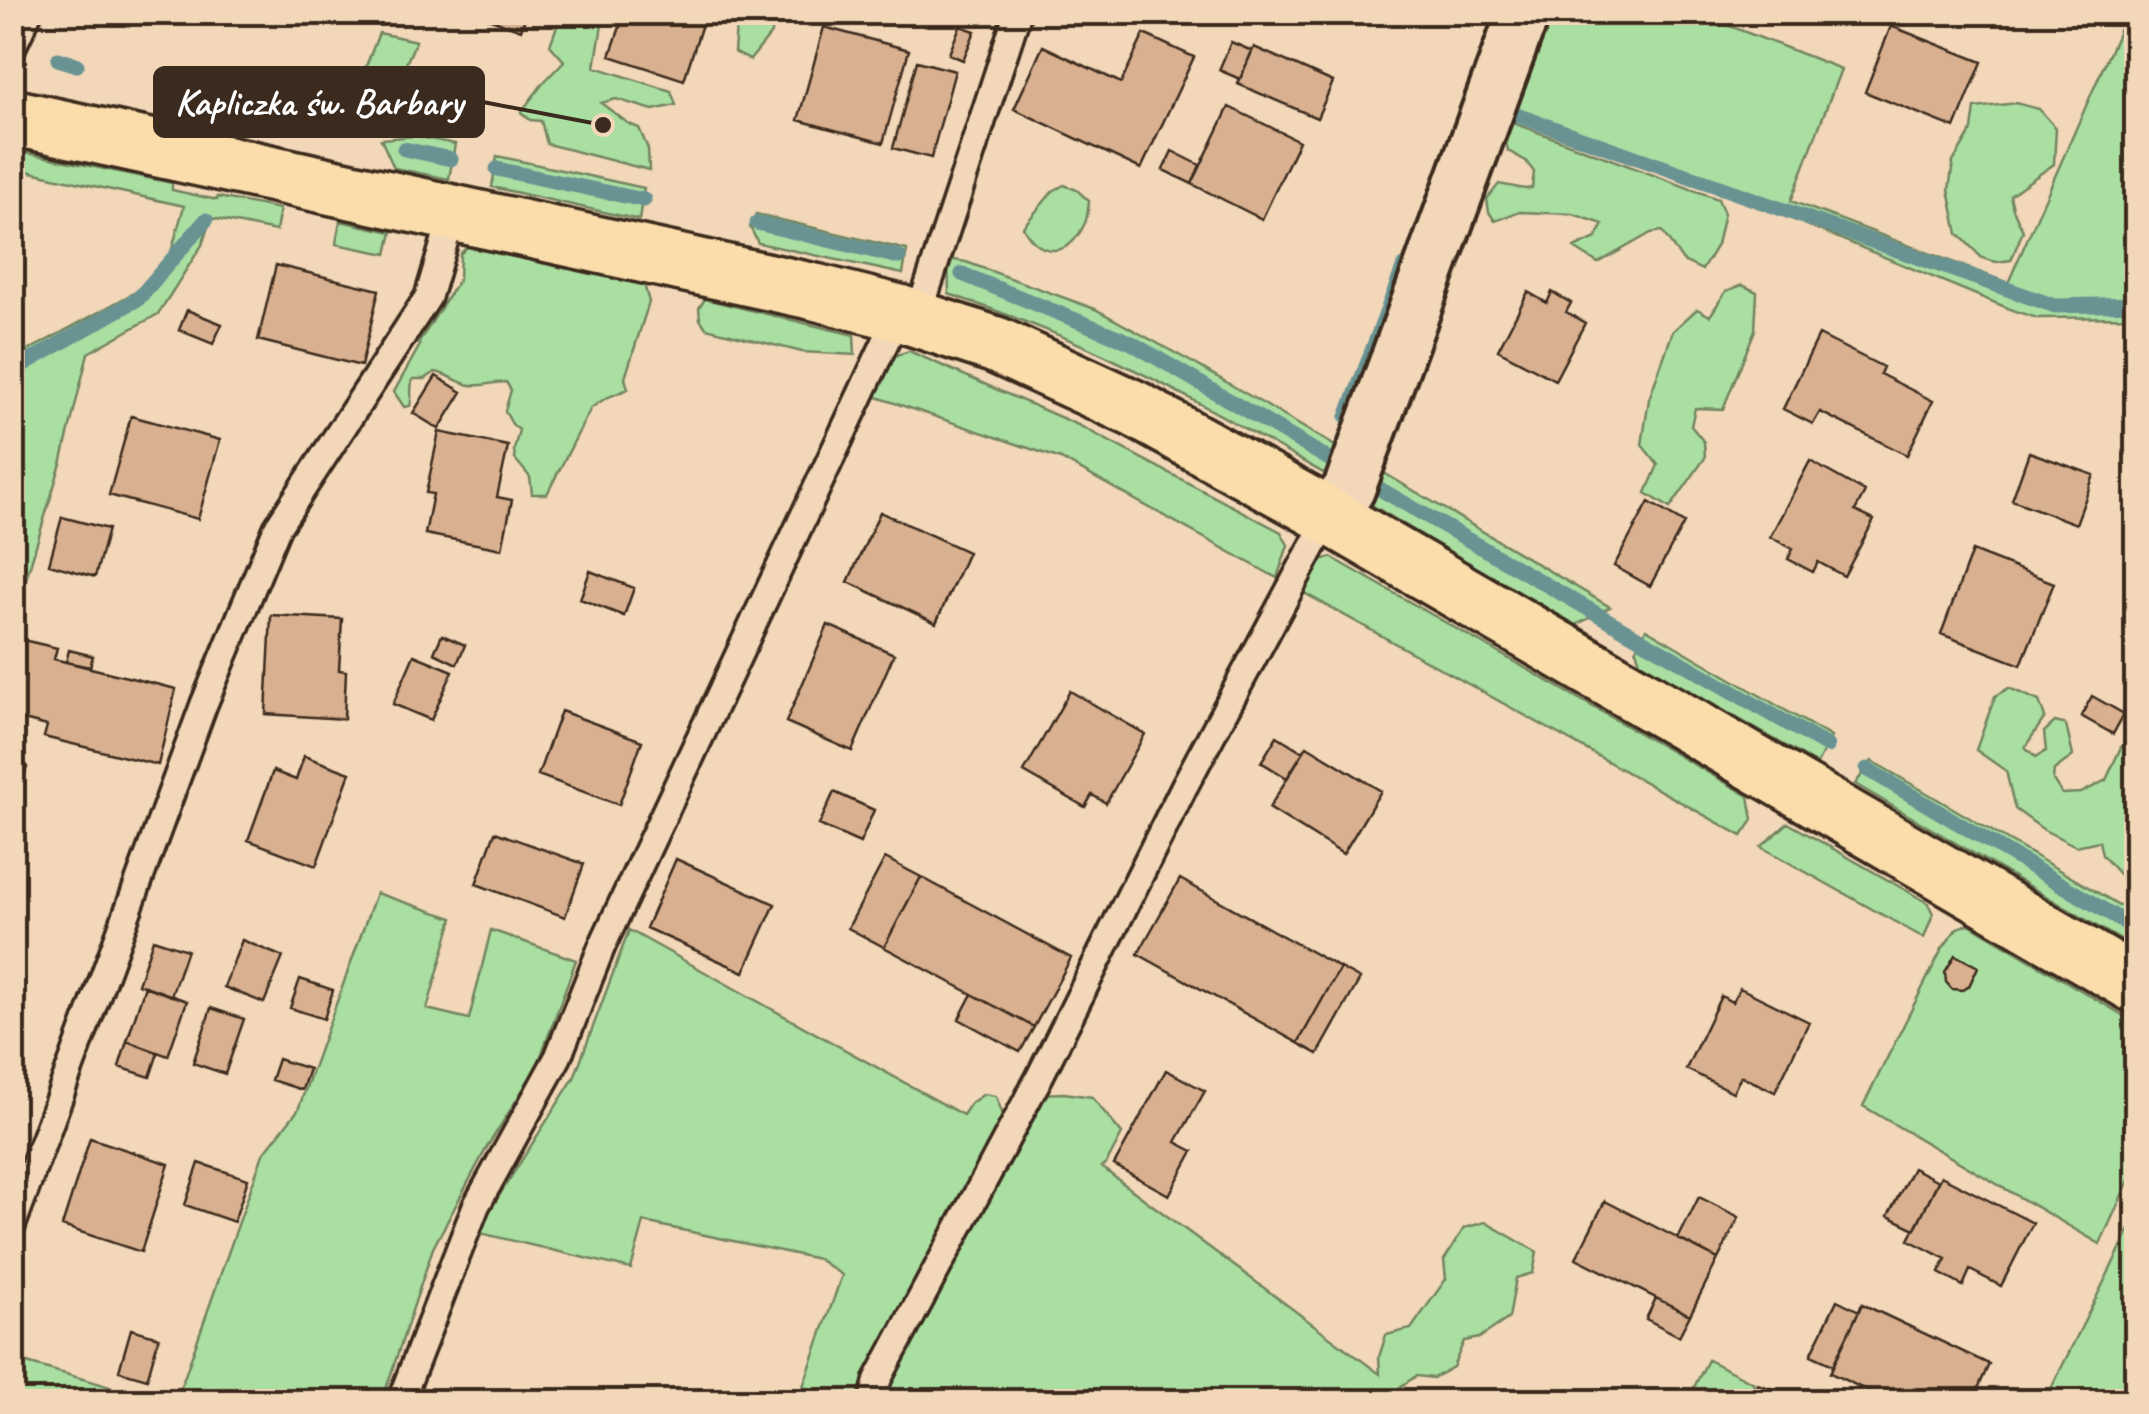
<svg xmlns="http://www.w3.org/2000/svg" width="2149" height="1414" viewBox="0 0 2149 1414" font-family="Caveat,sans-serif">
  <rect width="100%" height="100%" fill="#f2d7b9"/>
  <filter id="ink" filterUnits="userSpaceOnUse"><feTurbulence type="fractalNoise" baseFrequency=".01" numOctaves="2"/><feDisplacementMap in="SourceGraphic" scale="20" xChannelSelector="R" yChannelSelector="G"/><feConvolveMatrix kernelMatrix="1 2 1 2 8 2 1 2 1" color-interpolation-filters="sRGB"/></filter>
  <g filter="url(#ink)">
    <!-- green -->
    <path fill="#aadfa2" stroke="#728460" stroke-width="2.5" d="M562,12L604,13L595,67L671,91L676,105L653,110L616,99L601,103L629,124L639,128L648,149L649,170L547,144L541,121L530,120L521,112L544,82L564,61L550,45Z
      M737,13H782L770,35L750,60L734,52Z
      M1546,13H1696L1841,69L1791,201L2008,283L2127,13H2136V317L2037,318L2015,311L1763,207L1498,112Z
      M379,33L416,41L388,105L480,127L477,137L412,125L382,127L377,97L363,74Z
      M2016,103L2039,109L2056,128L2054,164L2010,195L2013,209L2023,231L2011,260L1996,262L1982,258L1958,234L1949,190L1953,162L1972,130L1975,108Z
      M1513,123L1718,199L1724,213L1717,245L1702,270L1683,261L1662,231L1651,233L1598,263L1574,248L1596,238L1603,224L1573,214L1520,212L1495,221L1489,212L1487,199L1499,184L1525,189L1532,188L1534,172L1526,161L1508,151L1504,132Z
      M415,136L455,144L449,179L394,168L381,139Z
      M13,150L172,183V190L217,200L218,197L280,209L276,231L211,218L202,245L158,314L88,353L62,460L13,622V359L139,290L170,256L184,206L13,168Z
      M497,156L644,188L639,220L492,187Z
      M1064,185L1077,190L1089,201C1088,209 1088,218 1084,225C1068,258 1040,258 1023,227L1053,191Z
      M756,214L907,250L903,274L758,243L750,227Z
      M340,221L392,232L387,254L336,244Z
      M467,247L644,284L649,302L625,378L628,389L606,398L591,408L547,494H532L530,477L515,459L514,450L519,430L512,424L505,411L511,390L506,382C494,382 480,387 470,385C458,383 448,374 435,372L425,379H413C409,389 413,397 410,406L404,407L394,392L420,345L418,344L459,279L460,254Z
      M948,259L966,262L1095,309L1197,365L1342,450L1327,475C1256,435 1186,394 1112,359C1059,333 1004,313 949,294Z
      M1742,285L1757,292L1755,330L1723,409L1695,408L1691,426L1704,442L1705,458L1670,508L1646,493L1658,465L1642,445L1649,399L1673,331L1697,309L1710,316L1726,291Z
      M705,299L854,335L855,355L802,352L706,328L700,319L699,308Z
      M909,351L1078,425L1281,532L1288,545L1277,578L1061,459L871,395L888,358Z
      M1379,470L1610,607L1574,626L1370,504Z
      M1331,557L1749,796L1753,820L1742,836L1299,590L1322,560Z
      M1646,629L1831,737L1817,764L1640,662L1636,649Z
      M2009,688L2039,701L2045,717L2025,747L2036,757L2046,751L2044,732L2055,722L2066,725L2073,756L2054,770L2053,780L2062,794L2081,793L2106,780L2121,747L2136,740V870L2121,876L2102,855L2099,841L2076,846L2044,830L2015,809L2006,771L1976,750L1995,696Z
      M1872,761L2136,915V949L1855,784Z
      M1788,823L1928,903L1933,914L1924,938L1761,847Z
      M376,893L453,918L427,1009L469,1019L491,930L576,960L537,1067L486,1149L433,1248L382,1401H176L263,1154L298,1110Z
      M1969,924L2136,1023V1165L2100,1244L1863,1106L1942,949L1957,928Z
      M629,930L963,1115L971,1103L984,1094L996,1096L1005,1121L982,1171L966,1188L862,1401H798L842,1275L818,1259L644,1222L631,1269L476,1232L574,1078Z
      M1064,1093L1092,1097L1122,1134L1106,1164L1101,1167L1380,1374L1379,1357L1386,1335L1411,1329L1446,1279L1444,1260L1464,1228L1485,1222L1537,1252L1533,1273L1516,1278L1509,1318L1479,1338L1464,1341L1453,1367L1433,1378L1416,1376L1400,1387L1407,1394L1405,1398L1412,1401L881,1402L932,1288L1042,1094Z
      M2136,1217V1401H2045Z
      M12,1359H13L160,1401H13Z
      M1708,1360L1754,1383L1749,1401H1687Z"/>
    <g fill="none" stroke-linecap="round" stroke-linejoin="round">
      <!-- stream -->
      <path stroke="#699393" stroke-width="15" d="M58,59L77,65
        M1508,112L2055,306L2136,304
        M404,149L451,159
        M497,169L644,200
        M757,223L899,257
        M962,274L1130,342L1385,492L1827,746
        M12,371L138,299L206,220
        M1347,417L1404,266
        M1867,769L2136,929"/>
    </g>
    <!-- building -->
    <path fill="#d9b190" stroke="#3b2a1e" stroke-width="2.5" d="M471,12H527L521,30Z
      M625,12H706L684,80L610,56Z
      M960,26L975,31L963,60L949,54Z
      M1891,26L1982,62L1955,128L1865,92Z
      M824,27L909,50L883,143L798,120Z
      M1144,34L1194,57L1141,169L1014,109L1043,46L1121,83Z
      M1231,42L1252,51L1240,79L1219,70Z
      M1254,47L1333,82L1317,118L1238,84Z
      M917,61L955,71L931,158L893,148Z
      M1229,107L1299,141L1262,219L1192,184Z
      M1172,151L1200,165L1192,184L1163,170Z
      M276,265L379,290L361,366L258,340Z
      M1528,292L1547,303L1552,292L1571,303L1566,312L1585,323L1555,380L1498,350Z
      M187,310L222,324L213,344L179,330Z
      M1819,335L1883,367L1880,374L1933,401L1907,455L1820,412L1813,424L1783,409Z
      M436,376L462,392L439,429L413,413Z
      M131,416L220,440L198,519L109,495Z
      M439,432L508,446L497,497L512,500L502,549L425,534L433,494L426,493Z
      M2029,452L2094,475L2076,524L2012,500Z
      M1810,461L1865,492L1855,511L1874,520L1844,576L1818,562L1813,572L1788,559L1793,549L1770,537Z
      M1649,502L1684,523L1650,586L1614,566Z
      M880,512L968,552L936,623L848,582Z
      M62,517L108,529L95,577L49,564Z
      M1972,551L2054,583L2021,665L1941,634Z
      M590,571L634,588L624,616L580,599Z
      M271,615L342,619L339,670L346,671L344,719L266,714Z
      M828,625L894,654L852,751L786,722Z
      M442,635L465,645L457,664L434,653Z
      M23,640L57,648L54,659L176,689L158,765L44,737L47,726L12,717V682Z
      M69,650L93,656L90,667L66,662Z
      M414,655L453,671L431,720L393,704Z
      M1070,691L1145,734L1106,803L1092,795L1085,807L1024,772Z
      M2092,696L2124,714L2113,734L2081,716Z
      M561,711L642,741L619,805L538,775Z
      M1277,736L1303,752L1287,778L1261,762Z
      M1307,746L1381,791L1343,854L1269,808Z
      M304,756L350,773L316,866L248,840L273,771L296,780Z
      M12,763L27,767L19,792L12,790Z
      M834,792L874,810L860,843L819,825Z
      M495,832L584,864L565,917L476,884Z
      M885,858L921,877L884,947L848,928Z
      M676,859L775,904L744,972L646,928Z
      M921,877L1071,958L1034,1027L884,947Z
      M1180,879L1340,968L1298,1043L1138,954Z
      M153,939L187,950L171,996L138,984Z
      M242,940L283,957L264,1003L224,987Z
      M1955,955L1978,967L1969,986L1962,990L1952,989L1946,982L1945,972Z
      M1340,968L1360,979L1318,1054L1298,1043Z
      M300,979L333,990L324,1019L290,1008Z
      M145,986L187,1001L168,1056L127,1041Z
      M1740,988L1809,1022L1775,1092L1741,1076L1733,1092L1686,1069L1721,996L1732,1002Z
      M972,994L1034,1027L1020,1052L959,1019Z
      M211,1008L244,1019L225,1074L193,1063Z
      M127,1041L158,1053L150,1077L119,1067Z
      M278,1059L309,1069L302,1090L271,1080Z
      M1166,1070L1205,1091L1176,1142L1193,1151L1169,1195L1114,1165Z
      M90,1138L169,1164L141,1252L62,1226Z
      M199,1163L248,1179L234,1222L185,1205Z
      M1913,1168L1938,1181L1915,1229L1888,1216Z
      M1941,1176L2033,1223L2001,1286L1970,1270L1963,1286L1939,1273L1946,1259L1909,1240Z
      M1699,1197L1739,1217L1718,1259L1678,1239Z
      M1605,1201L1718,1259L1690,1315L1576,1258Z
      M1656,1298L1690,1315L1679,1336L1646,1319Z
      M1837,1300L1859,1311L1833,1365L1811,1355Z
      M1862,1304L1989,1364L1972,1402H1891L1830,1373Z
      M131,1329L159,1337L147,1379L119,1371Z
      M1757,1384L1794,1396L1792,1402H1752Z"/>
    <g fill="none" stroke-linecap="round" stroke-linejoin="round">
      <!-- service casing -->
      <g stroke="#3b2a1e" stroke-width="32">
        <path id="service" d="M12,48L29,12
          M917,319L1018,12
          M12,1226L204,704L277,528L428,297L453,213
          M400,1402L476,1206L558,1057L602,946L899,313
          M872,1402L878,1379L1040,1076L1185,785L1329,516"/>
      </g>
      <!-- minor casing -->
      <g stroke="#3b2a1e" stroke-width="58">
        <path id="minor" d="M1329,516L1349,489L1517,30L1525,12"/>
      </g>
      <!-- primary casing -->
      <g stroke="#3b2a1e" stroke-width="62">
        <path id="primary" d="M12,117L815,292L899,313L996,345L1135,409L1329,516L2136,985"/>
      </g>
      <!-- service -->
      <use href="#service" stroke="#f2d7b9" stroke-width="25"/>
      <!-- minor -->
      <use href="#minor" stroke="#f2d7b9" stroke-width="50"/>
      <!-- primary -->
      <use href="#primary" stroke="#fbddab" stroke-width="55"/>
    </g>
  </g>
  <!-- callouts -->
  <path fill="none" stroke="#3b2a1e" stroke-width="4" d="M603 125L483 102"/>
  <circle fill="#3b2a1e" stroke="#f2d7b9" stroke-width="4" cx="603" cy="125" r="10"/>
  <rect fill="#3b2a1e" stroke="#3b2a1e" stroke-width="4" x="155" y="68" width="328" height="68" rx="10"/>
  <g font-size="38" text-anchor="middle" font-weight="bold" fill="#fff">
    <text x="319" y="115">Kapliczka św. Barbary</text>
  </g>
  <!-- margin -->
  <rect width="2149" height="1414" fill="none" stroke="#f2d7b9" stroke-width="50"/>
  <rect x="25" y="25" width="2099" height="1364" fill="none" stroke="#3b2a1e" stroke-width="4" filter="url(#ink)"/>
</svg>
